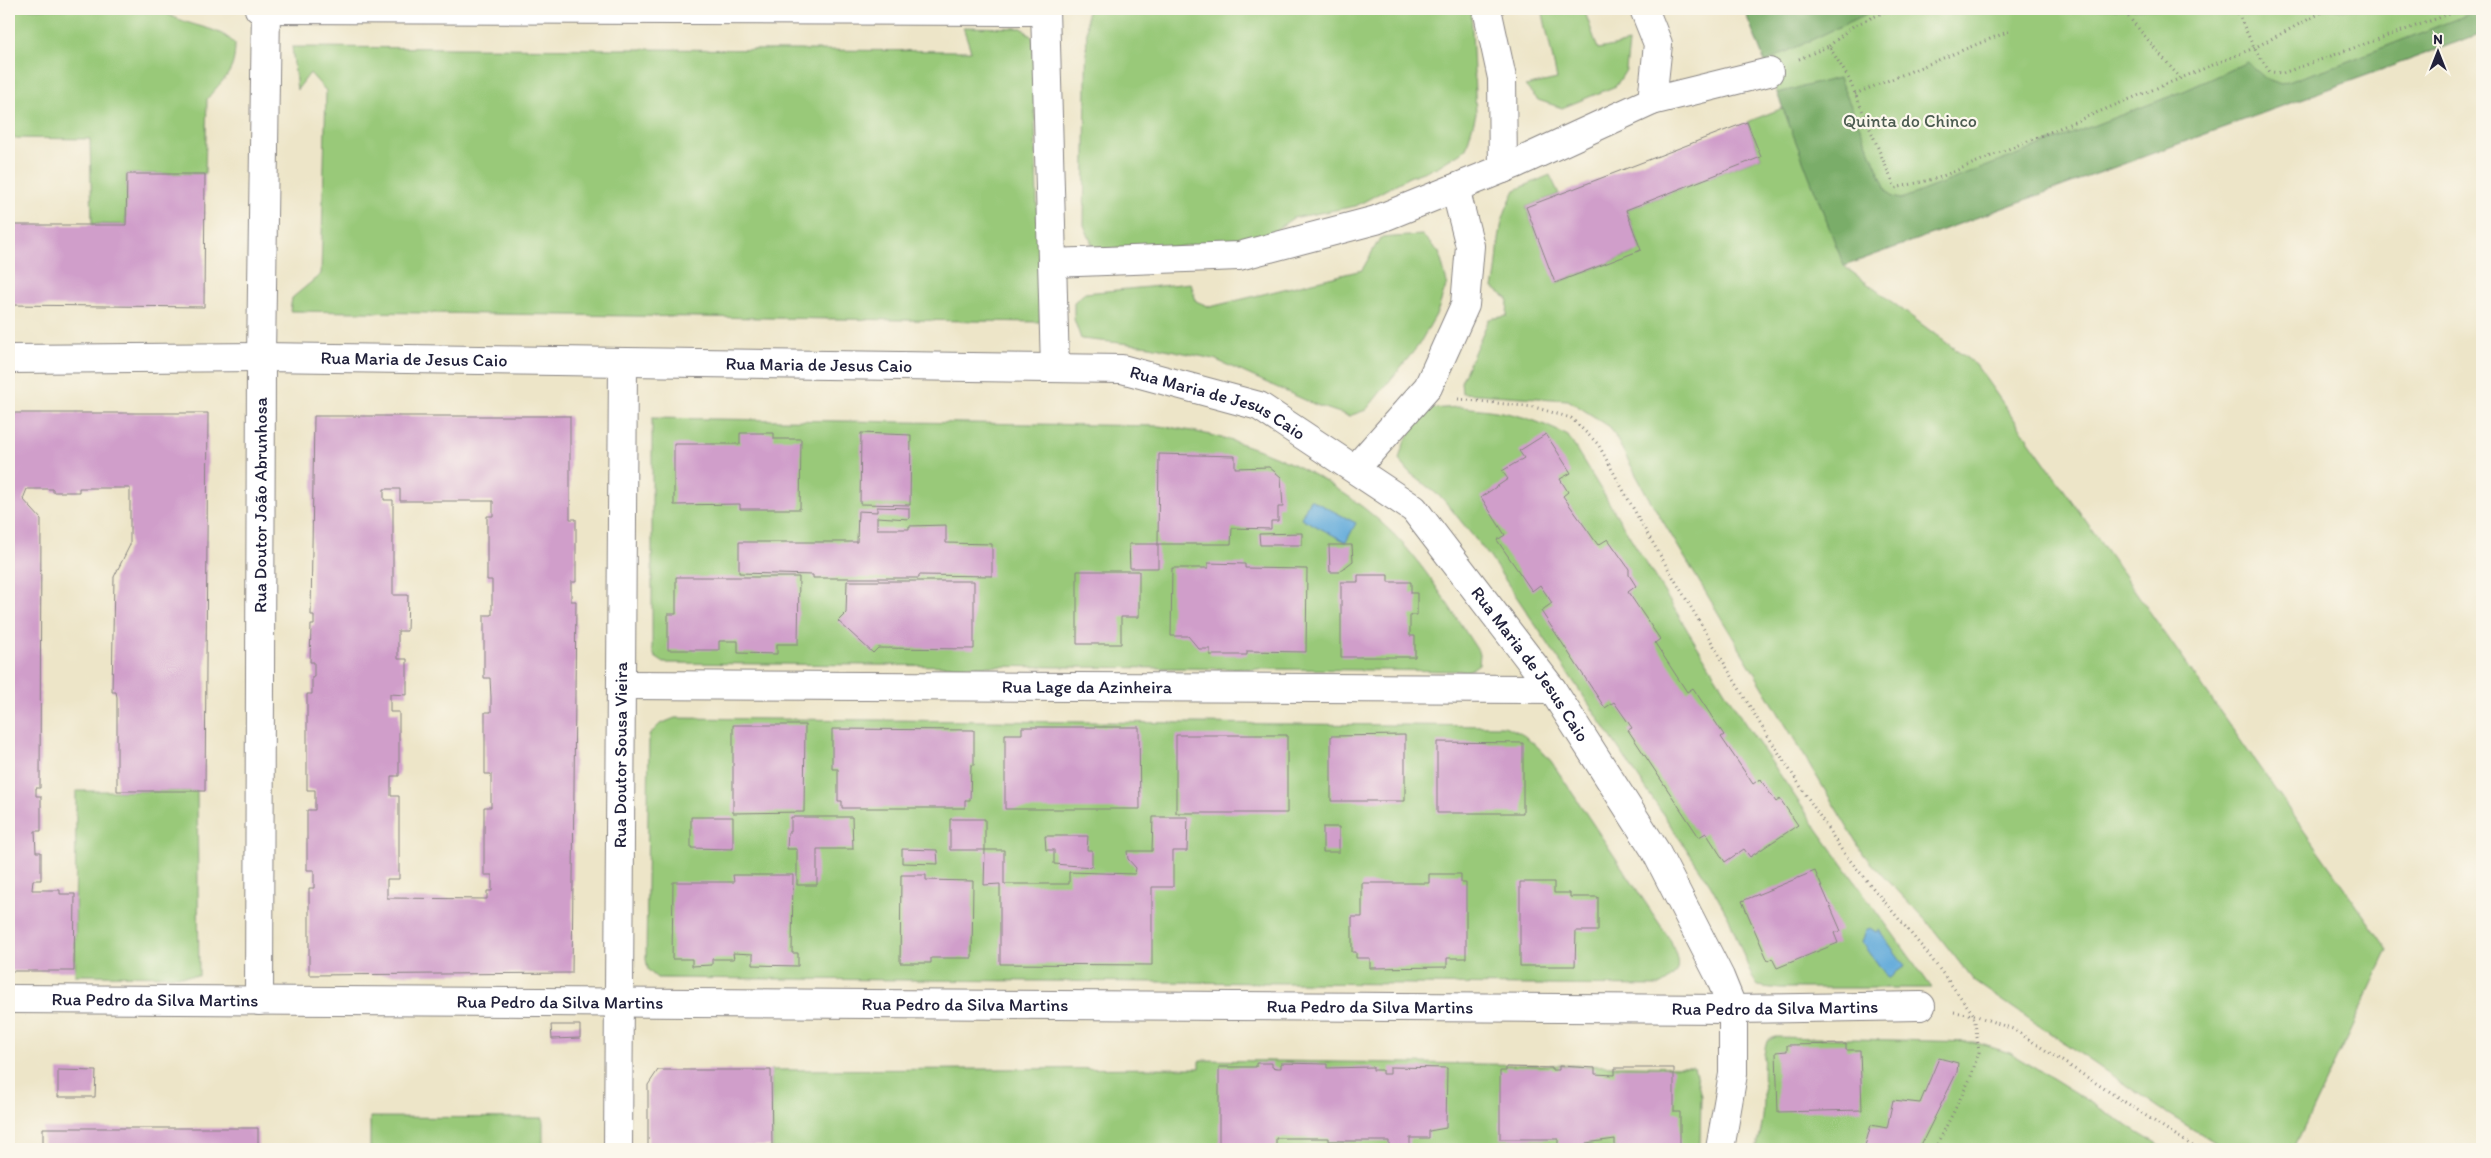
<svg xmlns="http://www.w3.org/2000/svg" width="2491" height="1158" viewBox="0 0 2491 1158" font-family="Itim,sans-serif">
  <rect width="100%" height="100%" fill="#fbf7ec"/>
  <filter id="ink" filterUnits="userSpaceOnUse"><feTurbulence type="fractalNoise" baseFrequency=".02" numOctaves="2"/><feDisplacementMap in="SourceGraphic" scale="10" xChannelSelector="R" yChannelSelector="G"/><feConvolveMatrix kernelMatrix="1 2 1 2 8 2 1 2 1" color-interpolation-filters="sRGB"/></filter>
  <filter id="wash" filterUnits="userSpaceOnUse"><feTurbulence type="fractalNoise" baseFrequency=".0096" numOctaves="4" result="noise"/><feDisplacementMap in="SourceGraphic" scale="20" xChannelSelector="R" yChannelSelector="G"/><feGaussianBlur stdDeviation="1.12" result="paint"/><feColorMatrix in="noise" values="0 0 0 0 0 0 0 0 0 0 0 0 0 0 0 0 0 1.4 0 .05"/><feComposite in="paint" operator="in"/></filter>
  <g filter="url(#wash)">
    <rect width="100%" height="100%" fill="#ede5c8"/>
    <!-- green -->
    <path fill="#99c979" stroke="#5e765a" d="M9,9H159C166,13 173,18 181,20C200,28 220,28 235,44C235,75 224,77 207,99L205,174H127L126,225L92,224L90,139L9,138Z
      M1087,9H1471L1476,114L1466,149L1437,167L1409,177L1356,206L1293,218L1267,236L1176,247L1094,249L1084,225Z
      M1542,9H1584L1598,49L1629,43L1626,70L1616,86L1562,108L1538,100L1525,86L1557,79Z
      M1744,9H2482V33L1844,266L1976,365L2388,950L2294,1149H2225L2168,1114L1974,981L1930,925L1864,855L1647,495L1610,427L1568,400L1462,393L1461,382L1489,319L1507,316L1508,299L1493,288C1498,267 1497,248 1501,227C1503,214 1509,202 1515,190L1550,175L1559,194L1526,207L1556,283L1641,250L1626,210L1761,157L1747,122L1783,108Z
      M963,27L1022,28L1033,38L1040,322L290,311L292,298L321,274L326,91L310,73L297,90L292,47L971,51Z
      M1422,235L1439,252L1447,283L1437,313L1418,346L1366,410L1349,416L1316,405L1214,359L1150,346L1081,339L1074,319V302L1085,293L1191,283L1196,301L1210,307L1362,270L1380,238Z
      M1460,407C1506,411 1527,415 1568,436L1744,722L1818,830L1932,988H1770L1758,986L1752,977L1729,918L1710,884L1489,556L1443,499L1410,473L1399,460C1403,438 1415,426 1429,409Z
      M652,418L1159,426C1249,436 1342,477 1404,545C1433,578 1456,618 1480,654L1479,664L1469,671L664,663L655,657L652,649Z
      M675,718L1504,726C1525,733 1536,744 1551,761L1671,941C1680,965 1683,973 1659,986L657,978L648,970L646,959L649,735L660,724Z
      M76,791H197L199,976L75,975Z
      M1775,1037L1974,1042L2010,1053L2166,1149H1756C1761,1133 1764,1117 1764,1099C1764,1080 1761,1059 1767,1041Z
      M1200,1060L1694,1067L1701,1096L1700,1143L1698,1149H772L771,1070L1200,1068Z
      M370,1117L543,1118V1149H370Z"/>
    <!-- forest -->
    <path fill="#7aad69" stroke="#4e6852" d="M1744,9H1877L1765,62Z
      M2482,9V33L1844,266L1777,93L1839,78L1886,189L1892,197L1901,199L2184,91L2247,62L2265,78L2281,84L2338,65Z"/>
    <!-- water -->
    <path fill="#63abda" stroke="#42668a" d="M1310,499L1356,523L1346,542L1301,518Z
      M1870,928L1876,932L1879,930L1905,966L1888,978L1862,942L1866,930Z"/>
    <g id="blocks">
      <!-- building -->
      <path fill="#d09eca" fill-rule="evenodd" d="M1747,122L1761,157L1626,210L1641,250L1555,283L1526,207Z
        M127,174H205L204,307L9,305V225H126Z
        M9,413H208L205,791H117V697L116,692H112L114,577L130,545V488H79V492H53V489H27L23,499L41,519L40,788H36V796H41V831H35L36,852H41V880H33L32,890H60V894H75L74,971H9Z
        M314,416H570V519H576V582H571V601H576L572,973L309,975V888H314V870H307V810H315V790H307V694H312V677H314V662H310L311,625H314V615H311ZM384,489H400V501H493V516H487V580H492V615H484V678H490L491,697V712H485V774H491V807H484V875H492V891H487V899L387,898V879H399V796H391V776H399V712H390V694L407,695V659H398V631H407L408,595H393V500H384Z
        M740,433H774V439H801L800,509H740V504L674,505V444H740Z
        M861,433L911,435L910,505L860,504Z
        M1546,434L1571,473L1560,479L1568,492L1563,496L1598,545L1608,539L1629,569V575L1636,586L1628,592L1660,639L1655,643L1687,692L1693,688L1724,735L1721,737L1753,784L1760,779L1776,802L1780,799L1798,825L1750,857L1744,849L1725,862L1706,833L1699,837L1628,730L1632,728L1614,702L1605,708L1541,611L1552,603L1540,585L1532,591L1497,540L1505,535L1481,497L1508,479L1502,471L1524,458L1519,451Z
        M1159,454L1235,456V468L1269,467L1281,477L1283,507H1278V521H1271V529L1232,528L1231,544H1158Z
        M877,507L909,508V519L877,517V529H909V526L946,525V543L992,544V576L919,575V578H813V575L739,573V542H857L858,511L877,512Z
        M1302,533V545H1260L1259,534Z
        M1129,544H1158V568H1130Z
        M1329,545H1352L1353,561L1339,572H1330Z
        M1208,563L1245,564V568L1307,569L1306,652L1247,651V655H1210V649H1199L1188,636H1171L1172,568H1208Z
        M1077,571H1139V617H1121V644H1077Z
        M1358,575H1388V582H1411V593H1417V615H1410V636H1415V657H1341V582H1358Z
        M676,577H799L798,644H777V654L738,653V641H719V650H668V614H676Z
        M847,581H974V649L878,648L873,653L838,621L846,613Z
        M733,725H805L804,812L733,813Z
        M1022,727H1139L1140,809H1005V734H1022Z
        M832,729L974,730V765H971L970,800H965V808H842V801H838V769H832Z
        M1176,735H1287V813H1176Z
        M1405,735V801H1331V736Z
        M1437,742L1523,743V813H1437Z
        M691,817H733V849L691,848Z
        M791,817H852L853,849H817V885H797V849H787L788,832H791Z
        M1153,817H1188L1187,851H1173V887H1152V965L1000,964V884L984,885L985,850H950V819H985V850H1004V884H1069V872L1135,874L1136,868L1128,859L1127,851H1152Z
        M1323,827H1339V852H1323Z
        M1045,836H1088L1087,850H1092V867L1054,864V850H1046Z
        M902,849L937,850L938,864L902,863Z
        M1815,871L1841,931L1834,933L1838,943L1777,968L1772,958L1768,961L1742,901Z
        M1429,874H1461V883H1466V958H1447V967L1370,968V958H1356V952H1352V917H1362V883H1429Z
        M733,875H793L792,953H798V966L753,965V954L733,953L734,959H712V965L692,966V959H672L673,882H734Z
        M901,875H926V880L973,881L972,958H931V963H900Z
        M1520,882H1554V893H1570V897H1598V931H1576L1575,966H1520Z
        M551,1025H580V1038L552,1039Z
        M1846,1044V1050H1860L1862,1110L1778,1112L1776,1052L1787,1051V1045Z
        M1939,1058L1958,1063L1957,1072L1919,1149H1864L1871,1125L1887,1128L1893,1100L1920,1103Z
        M1256,1063H1272V1067L1277,1068H1281V1063L1327,1064V1068L1373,1067V1070H1382V1074H1390V1067L1447,1068L1446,1128L1429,1131V1138H1410V1149H1389V1141H1329V1138H1276V1149H1219V1067H1256Z
        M1559,1066L1595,1068V1074L1615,1075V1068H1674V1112H1680V1149H1615V1139L1586,1143V1149H1558V1139H1500V1071H1506V1067L1552,1068V1070H1559Z
        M58,1070L96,1071L95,1097H58Z
        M658,1070H771L772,1146H726L727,1149H648V1085Z
        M43,1128H258V1149H43Z"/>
    </g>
  </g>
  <g filter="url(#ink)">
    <use href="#blocks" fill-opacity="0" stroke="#888482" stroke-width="1"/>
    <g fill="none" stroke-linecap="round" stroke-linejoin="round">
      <!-- minor casing -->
      <g stroke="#888482" stroke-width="30">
        <g id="minor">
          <path d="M259,9L1045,11"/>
          <path d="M1045,9L1055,368"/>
          <path d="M1487,9L1502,78L1503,169"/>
          <path d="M1652,101L1769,72"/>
          <path d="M1052,263L1239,256L1376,220L1515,164L1652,101L1658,44L1644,9"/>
          <path id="s1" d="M9,359L261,357L1122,369L1259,406L1414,509L1552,689L1655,850L1720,977L1733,1009V1074L1720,1149"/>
          <path d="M1355,469L1428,387L1465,305L1470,246L1455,188"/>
          <path id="s2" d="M622,685L1552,689"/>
          <path id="s3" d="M9,999L1733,1009L1921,1006"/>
          <path id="s4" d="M259,1001L261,357L266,9"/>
          <path id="s5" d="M618,1149L623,362"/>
        </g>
      </g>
      <!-- path -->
      <path stroke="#888482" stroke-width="3" stroke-dasharray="1 4" stroke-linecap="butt" d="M2122,9L2180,78
        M2236,9L2254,48L2270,72L2283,73L2464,9
        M1829,46L1853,26L1891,9
        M1799,59L1829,46L1849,79L1895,188L1938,178L2254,48L2328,9
        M1855,94L2012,30
        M1458,399L1534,407L1571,418L1598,444L1644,528L1762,727L1843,852L1928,954L1974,1015L1979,1052L1970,1079L1935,1149
        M1954,1012L1974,1015L2013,1029L2197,1149"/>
      <!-- minor -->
      <use href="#minor" stroke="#fff" stroke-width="28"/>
    </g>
  </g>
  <g text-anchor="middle" stroke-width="4.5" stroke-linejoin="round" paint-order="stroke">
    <!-- park labels -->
    <g font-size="18" fill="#4c5c51" stroke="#fbf7ec">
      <text x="1910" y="127">Quinta do Chinco</text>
    </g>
    <!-- street labels -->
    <g font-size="18" fill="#22223b" stroke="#fbf7ec">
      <text dy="6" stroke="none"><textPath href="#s1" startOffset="405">Rua Maria de Jesus Caio</textPath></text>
      <text dy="6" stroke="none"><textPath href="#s1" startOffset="810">Rua Maria de Jesus Caio</textPath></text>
      <text dy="6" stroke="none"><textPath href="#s1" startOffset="1215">Rua Maria de Jesus Caio</textPath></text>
      <text dy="6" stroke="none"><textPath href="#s4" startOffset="496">Rua Doutor João Abrunhosa</textPath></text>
      <text dy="6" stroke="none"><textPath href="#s1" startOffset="1635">Rua Maria de Jesus Caio</textPath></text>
      <text dy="6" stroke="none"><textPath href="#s2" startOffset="465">Rua Lage da Azinheira</textPath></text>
      <text dy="6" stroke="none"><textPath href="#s5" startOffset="394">Rua Doutor Sousa Vieira</textPath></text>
      <text dy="6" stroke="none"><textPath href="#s3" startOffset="146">Rua Pedro da Silva Martins</textPath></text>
      <text dy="6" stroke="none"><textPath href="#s3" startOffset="551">Rua Pedro da Silva Martins</textPath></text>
      <text dy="6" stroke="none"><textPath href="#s3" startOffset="956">Rua Pedro da Silva Martins</textPath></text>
      <text dy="6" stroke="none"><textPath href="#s3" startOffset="1361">Rua Pedro da Silva Martins</textPath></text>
      <text dy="6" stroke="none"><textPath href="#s3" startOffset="1766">Rua Pedro da Silva Martins</textPath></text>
    </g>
  </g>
  <!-- margin -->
  <rect width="2491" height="1158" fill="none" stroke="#fbf7ec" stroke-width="30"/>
  <!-- north arrow -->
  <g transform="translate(2438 52)" stroke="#fbf7ec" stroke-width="4" paint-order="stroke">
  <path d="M0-4L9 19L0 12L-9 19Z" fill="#22223b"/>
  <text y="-8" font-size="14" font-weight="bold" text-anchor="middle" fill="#22223b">N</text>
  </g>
</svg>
